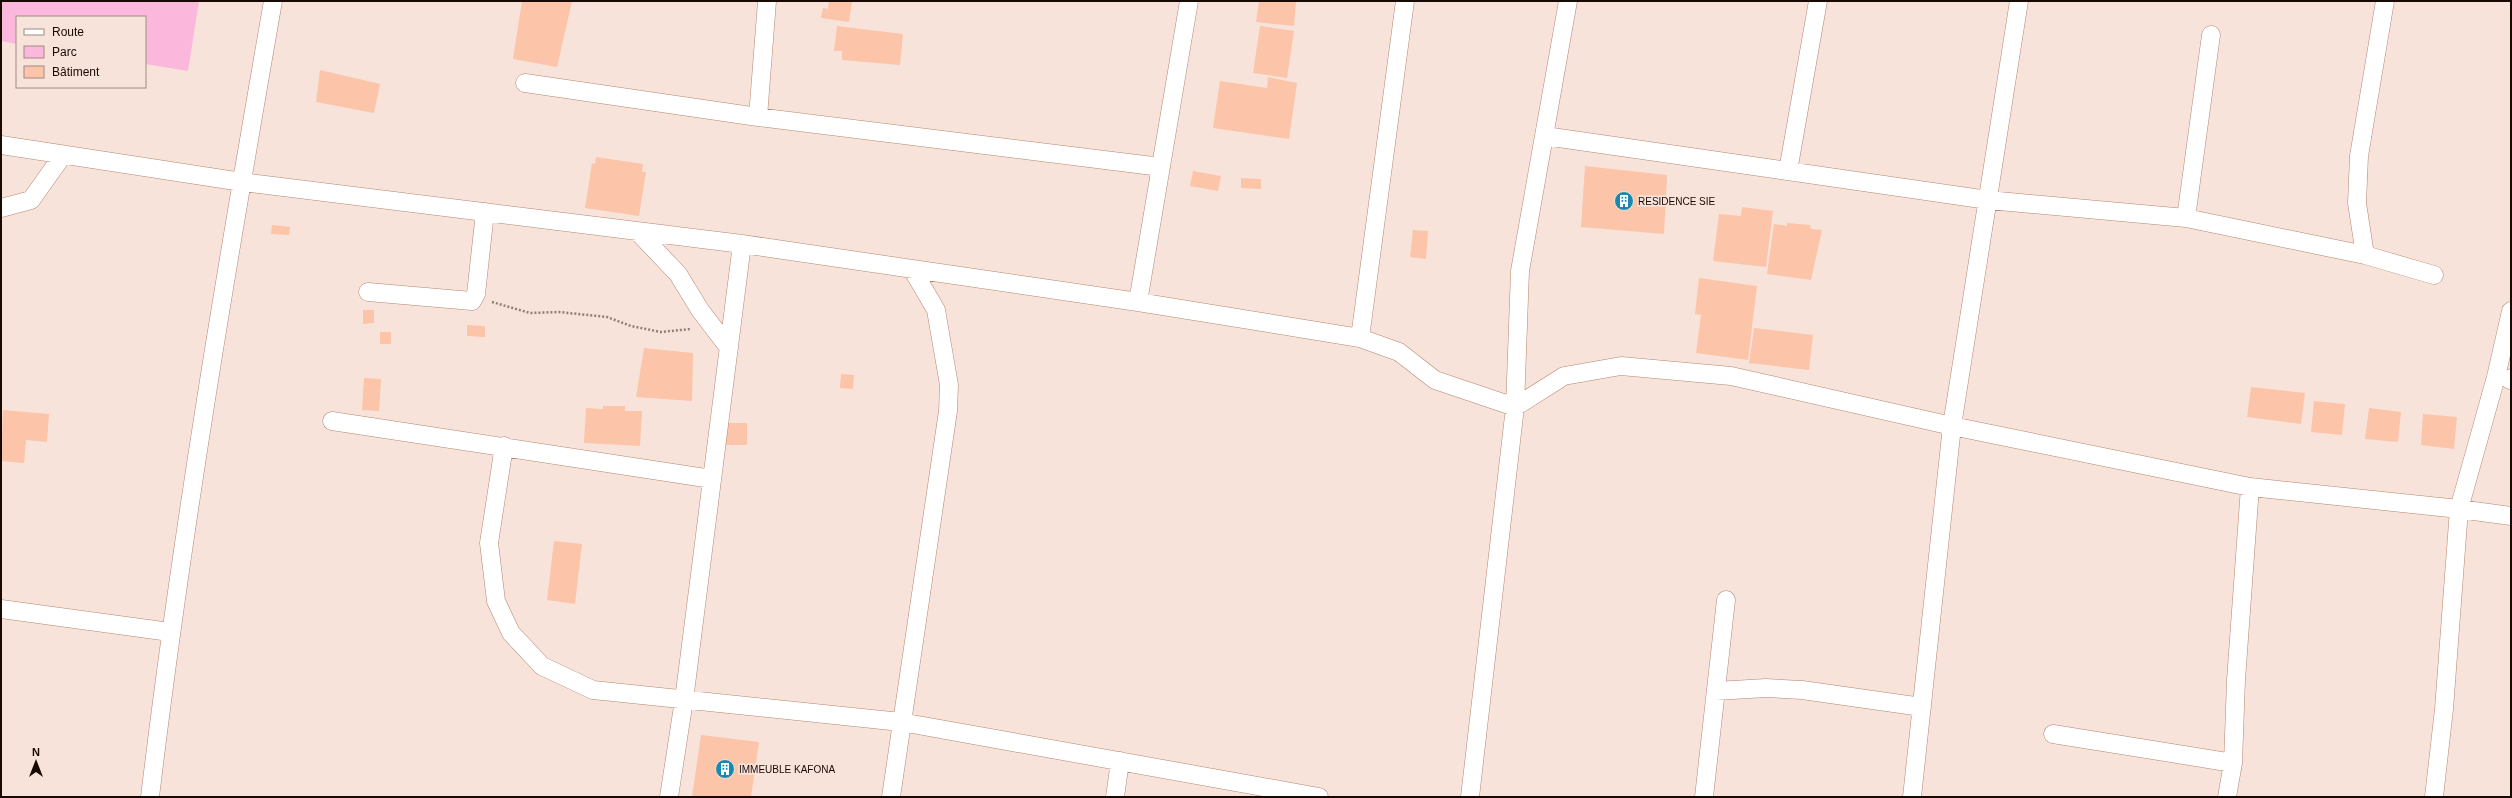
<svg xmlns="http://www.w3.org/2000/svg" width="2512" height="798" viewBox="0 0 2512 798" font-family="Helvetica,sans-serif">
  <rect width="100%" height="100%" fill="#f8e3da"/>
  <!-- green -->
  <path fill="#fcb8dc" d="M1,1H199L188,71L145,64V17H17V44L1,41Z"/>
  <!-- building -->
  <path fill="#fcc4a9" d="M522,1H572L557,67L513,59Z
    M829,1H852L849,22L821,18L823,8L828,9Z
    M1259,1H1296L1294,26L1256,22Z
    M837,26L903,34L900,65L842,60V51H834Z
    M1260,26L1294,31L1287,78L1253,73Z
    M320,70L380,84L374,113L316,102Z
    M1268,77L1297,83L1289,139L1213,128L1220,81L1267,88Z
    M596,157L643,164L642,172H646L639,216L585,208L592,163L595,164Z
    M1585,166L1667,175L1664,234L1581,227Z
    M1193,171L1221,176L1218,191L1190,186Z
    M1241,178L1261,179V189L1241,188Z
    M1742,207L1773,211L1766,267L1713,261L1719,214L1741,216Z
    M1787,223L1810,225L1811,229L1822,230L1811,280L1767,274L1774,224L1787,226Z
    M272,225L290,227L289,235L271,234Z
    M1413,230L1428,231L1426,259L1410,257Z
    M1699,278L1757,286L1748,360L1696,353L1701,315L1695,314Z
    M363,310H374V323L363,324Z
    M467,325L485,326V337L467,336Z
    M1754,328L1813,335L1809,370L1749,363Z
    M380,332H391V344H380Z
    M644,348L693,353L692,401L636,397Z
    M841,374L854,375L853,389L840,388Z
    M364,378L381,379L379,411L362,410Z
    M2251,387L2305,393L2301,424L2247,417Z
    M2314,401L2345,404L2342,435L2311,432Z
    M603,406H625V411H642L640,446L584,443L586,408L603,409Z
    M2369,408L2401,412L2398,442L2365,439Z
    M3,410L49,414L47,442L26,440L24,463L1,461Z
    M2423,414L2457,417L2454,449L2421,445Z
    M725,423H747V445H725Z
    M554,541L582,544L575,604L547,600Z
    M701,735L759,742L751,797H692Z"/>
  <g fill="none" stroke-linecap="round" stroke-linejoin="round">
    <!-- street casing -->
    <g stroke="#b48670" stroke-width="19">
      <path id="street" d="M2385,1L2359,156L2357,203L2365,255L2434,275
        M525,83L758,117L1161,167
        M758,117L767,1
        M1545,136L1988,200L2186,218L2365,255
        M1,145L242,182L742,244L1138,302L1360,338L1399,352L1435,380L1515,407L1564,376L1621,366L1731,376L1952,426L2250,487L2459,509L2496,377L2511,311
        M1788,171L1818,1
        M1,208L31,200L63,155
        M2186,218L2211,35
        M637,231L678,274L700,310L729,348
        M368,292L472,301L476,294L485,212
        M1138,302L1189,1
        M1360,338L1405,1
        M2510,380L2511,378
        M332,421L712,479
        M504,446L489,543L496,601L511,633L542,666L593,690L901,722L1319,797
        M1,609L170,632
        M1716,691L1766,688L1802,690L1922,707
        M2053,734L2233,763
        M150,797C182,530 227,265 273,1
        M669,797L684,700L742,244
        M891,797L948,411L949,385L936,310L912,269
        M1115,797L1120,761
        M1470,797L1515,407L1520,271L1568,1
        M1704,797L1726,600
        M1912,797L1952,426L2019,1
        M2227,797L2233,763L2236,680L2250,487
        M2434,797L2444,709L2459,509L2511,516"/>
    </g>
    <!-- path -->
    <path stroke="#917e77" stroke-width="2.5" stroke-dasharray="2 2" stroke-linecap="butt" d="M492,302L530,313L559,312L607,317L631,326L661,332L691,329"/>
    <!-- street -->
    <use href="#street" stroke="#fff" stroke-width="18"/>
  </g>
  <!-- icons -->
  <defs>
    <g id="building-disc" transform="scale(1)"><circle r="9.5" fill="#198aaf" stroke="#f8e3da"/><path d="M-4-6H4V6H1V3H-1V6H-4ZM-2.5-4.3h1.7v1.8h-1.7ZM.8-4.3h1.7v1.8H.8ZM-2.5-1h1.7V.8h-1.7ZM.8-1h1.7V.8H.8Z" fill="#fff"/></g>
  </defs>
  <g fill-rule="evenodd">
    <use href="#building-disc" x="1624" y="201"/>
    <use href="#building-disc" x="725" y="769"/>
  </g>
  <g text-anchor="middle" stroke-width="3.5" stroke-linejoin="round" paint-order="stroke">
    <!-- poi labels -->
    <g font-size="10" fill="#190903" stroke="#f8e3da" text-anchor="start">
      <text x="1638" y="205">RESIDENCE SIE</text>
      <text x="739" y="773">IMMEUBLE KAFONA</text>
    </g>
  </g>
  <!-- border -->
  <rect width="2512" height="798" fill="none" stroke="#190903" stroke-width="4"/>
  <!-- legend -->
  <rect x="16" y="16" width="130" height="72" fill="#f8e3da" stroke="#9f8c84"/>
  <rect x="24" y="29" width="20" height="6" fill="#ffffff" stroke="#9f8c84"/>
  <text x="52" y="36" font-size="12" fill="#190903">Route</text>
  <rect x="24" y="46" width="20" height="12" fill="#fcb8dc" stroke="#9f8c84"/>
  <text x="52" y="56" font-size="12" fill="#190903">Parc</text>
  <rect x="24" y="66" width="20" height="12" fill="#fcc4a9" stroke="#9f8c84"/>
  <text x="52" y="76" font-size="12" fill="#190903">Bâtiment</text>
  <!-- north arrow -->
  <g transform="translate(36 762)" stroke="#f8e3da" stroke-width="3" paint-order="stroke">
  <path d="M0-3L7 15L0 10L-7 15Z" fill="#190903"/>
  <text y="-6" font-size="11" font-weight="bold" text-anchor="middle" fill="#190903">N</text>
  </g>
</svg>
